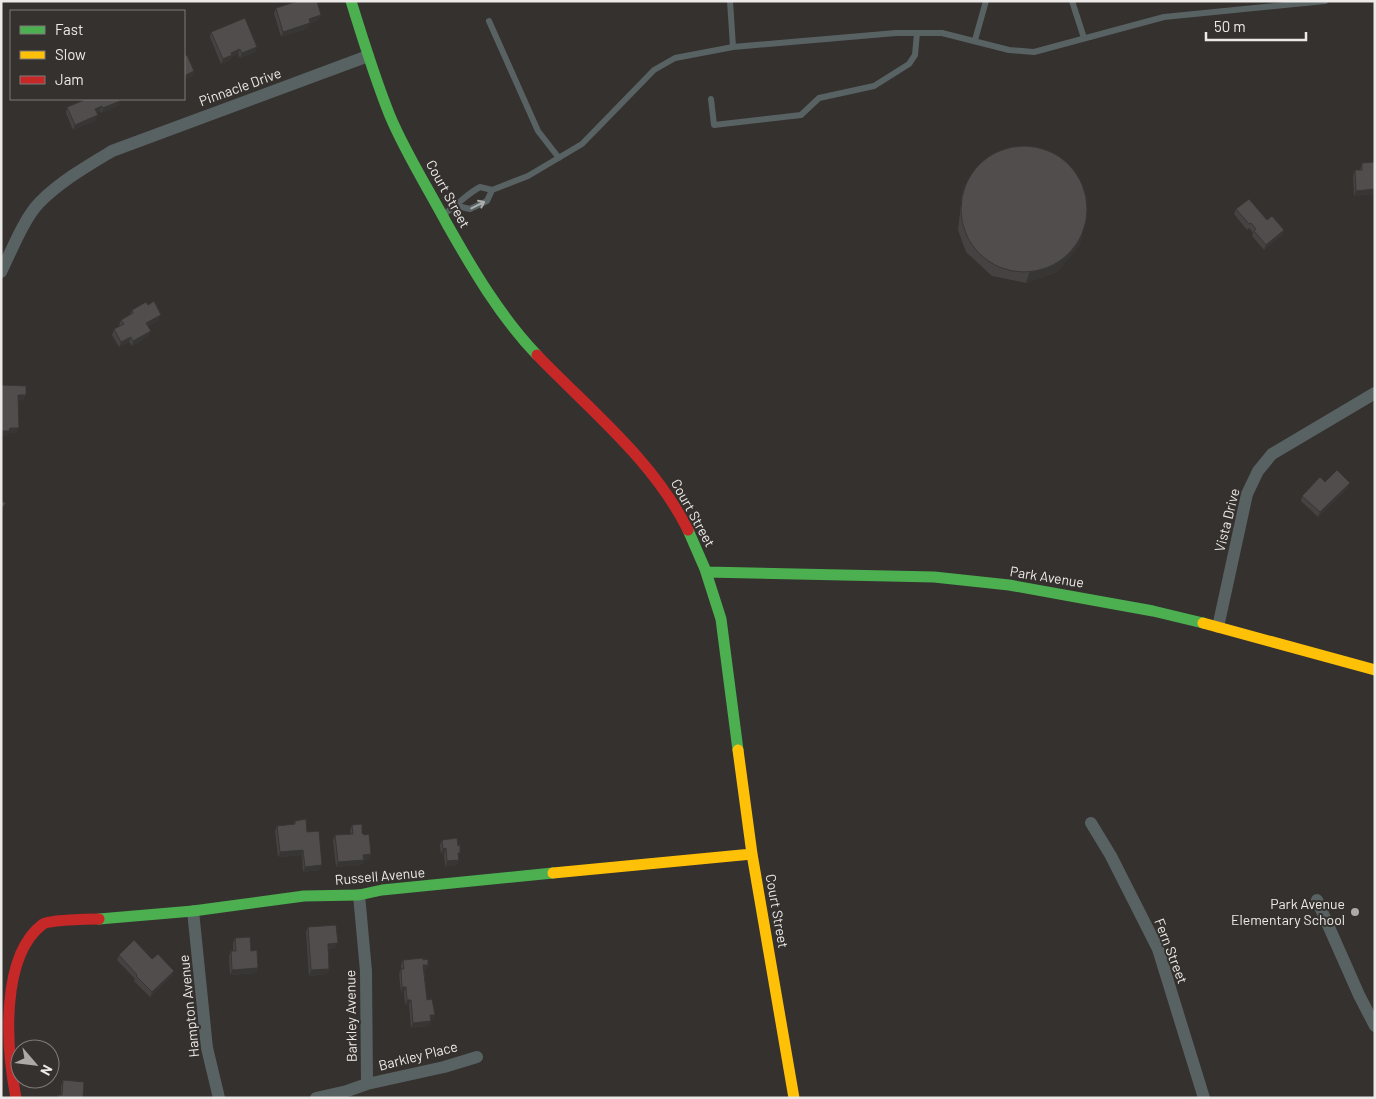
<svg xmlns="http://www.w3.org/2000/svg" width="1376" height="1099" viewBox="0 0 1376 1099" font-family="Barlow,sans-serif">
  <rect width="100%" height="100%" fill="#34312f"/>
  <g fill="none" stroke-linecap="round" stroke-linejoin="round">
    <!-- lane -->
    <path stroke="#596263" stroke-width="6" d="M730,1L733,47
      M1072,1L1084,38
      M489,21L538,131L559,158
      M975,40L986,1
      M711,99L714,125L801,115L819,98L874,86L909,64L915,55L917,33
      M457,206L470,209L487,201L492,190
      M444,214C458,205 465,195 480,187L492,190L528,176L582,144L654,70L675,58L733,47L896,33H942L1009,50L1034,52L1164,17L1325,1"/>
    <!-- street -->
    <path stroke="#596263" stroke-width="12" d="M1,272C11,252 24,218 40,202C61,181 87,166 112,151L368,56
      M1218,627L1247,494L1258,471L1272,454L1375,393
      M1091,823L1111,856L1158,949L1204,1098
      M1317,900L1359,995L1375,1026
      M193,911L207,1048L219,1098
      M367,1084L444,1067L477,1057
      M316,1098L347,1091L367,1084L366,971L359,895"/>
    <!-- fast -->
    <path stroke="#4caf50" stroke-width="11" d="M351,1C363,40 375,79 390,116C406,154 428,188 447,224C473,270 500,316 537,355
      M688,530L705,569L721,619L738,750
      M706,572L934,577L1009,585L1153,611L1203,623
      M99,919L193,911L304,896L359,895L382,890L553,873"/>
    <!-- slow -->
    <path stroke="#ffc107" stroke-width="11" d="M1203,623L1375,670
      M738,750L752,854L794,1098
      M553,873L752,854"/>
    <!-- jam -->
    <path stroke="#c62828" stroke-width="11" d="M537,355C591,411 653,460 688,530
      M16,1098C6,1047 0,956 43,924C50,920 88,919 99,919"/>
  </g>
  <!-- wall -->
  <path fill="#454241" d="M276,8L319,20L310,23L308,28L281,37L274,13Z
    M211,32L257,47L255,52L240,58L238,54L231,57L230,60L221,64L210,37Z
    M120,101L118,106L101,113L100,111L97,113L96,120L73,130L66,113L67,107Z
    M1375,162V194L1354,196L1353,176L1355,170H1360L1362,163Z
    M965,185L1082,236L1079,246L1057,272L1026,283L992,276L966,252L958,230L962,195Z
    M1236,209L1267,220L1284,230L1282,235L1264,250L1252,236L1253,233L1249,228L1247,230L1234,214Z
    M132,310L159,320L148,326L149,336L132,346L129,342L119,347L112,335L114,329L120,326L119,325L121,320L130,314Z
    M1325,482L1348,488L1318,517L1301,501L1302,496Z
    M295,821L307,832L320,870L303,872L302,855L278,857L275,831L277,826L294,824Z
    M352,825L362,833L371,854L369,859L364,860L362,865L336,867L333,841L335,835L351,834L350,830Z
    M442,840L459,857V860L457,865L445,867L444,854H441L440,845Z
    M308,927L336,948L328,949L329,969L327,974L309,976L306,932Z
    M235,938L251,951L258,968L256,973L230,975L229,956L231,951H233V943Z
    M119,955L152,959L174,971L172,976L150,997L134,981L135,979L117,960Z
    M403,960H423L428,965L426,970H424L427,1000L433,1020H431L429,1026L411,1028L409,1005H405L404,992H401L399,974L401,969V965Z
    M63,1080L83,1098H57L58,1095H61V1086Z"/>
  <!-- shaded-wall -->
  <path fill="#383635" d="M321,15L319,20L310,23L308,28L281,37L283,32L309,19Z
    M257,47L255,52L240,58L242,53Z
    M240,49L238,54L231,57L230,60L221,64L223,59L231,53Z
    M194,71L192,77L184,80V76Z
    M120,101L118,106L101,113L103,108Z
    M102,106L100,111L93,115L95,109Z
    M98,115L96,120L73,130L75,125Z
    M1375,189V194L1354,196L1356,191Z
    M1284,230L1282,235L1264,250L1266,245Z
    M1082,236L1079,246L1057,272L1026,283L1029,273Z
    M161,315L159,320L145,328L146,323Z
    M151,331L149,336L132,346L133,341Z
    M131,337L129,342L119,347L121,342Z
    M18,395H26L24,400H17Z
    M10,428H19L17,433H9L8,436H1V431Z
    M1350,483L1348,488L1318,517L1320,512Z
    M446,848L444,854H441L443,849Z
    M303,850L302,855L278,857L280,852Z
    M371,854L369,859L364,860L362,865L336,867L338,862L363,855Z
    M459,860L457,865L445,867L447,861Z
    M322,865L320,870L303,872L305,867Z
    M338,943L336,948L326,949L328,944Z
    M423,965H428L426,970L421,971Z
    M258,968L256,973L230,975L232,970Z
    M329,969L327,974L309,976L311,970Z
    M174,971L172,976L150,997L152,992Z
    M402,987H406L404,992H401Z
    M407,1000H411L409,1005H405Z
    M430,1015H435L433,1020H428Z
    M431,1021L429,1026L411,1028L413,1023Z"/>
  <!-- building -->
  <path fill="#504d4c" stroke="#383635" d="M298,1H317L321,15L309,19L310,23L283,32L276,8Z
    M245,18L257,47L242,53L240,49L231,53L232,55L223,59L211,32Z
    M187,55L194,71L184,76V56Z
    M87,99H119L120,101L103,108L102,106L95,109L98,115L75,125L67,107Z
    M961 209a63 63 0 1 1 126 0a63 63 0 1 1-126 0Z
    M1375,162V189L1356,191L1355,170H1362V163Z
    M1249,199L1267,220L1272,216L1284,230L1266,245L1254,231L1256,229L1251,223L1249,224L1236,209Z
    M154,301L161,315L146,323L151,331L133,341L131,337L121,342L114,329L124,324L121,320L133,313L132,310L146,302L148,305Z
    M1,385L26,386V395H18L19,428H10L9,431H1Z
    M1337,470L1350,483L1320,512L1302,496L1320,477L1325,482Z
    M1,501L6,503L1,510Z
    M306,819L307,832L319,831L322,865L305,867L303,850L280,852L277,826L295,824V821Z
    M362,824V833L364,835L369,834L371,854L363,855L364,860L338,862L335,835L353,834L352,825Z
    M457,838L458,846L460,845V853H458L459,860L447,861L446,848L443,849L442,840Z
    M336,925L338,943L328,944L329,969L311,970L308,927Z
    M250,937L251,951L257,950L258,968L232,970L231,951H236L235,938Z
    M134,940L152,959L158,954L174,971L152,992L136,976L137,975L119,955Z
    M423,958V960L428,959V965H423L427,1000L432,999L435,1015H430L431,1021L413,1023L411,1000H407L406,987H402L401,969H404L403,960Z
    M63,1080L84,1082L83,1098H58V1095H62Z"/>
  <!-- one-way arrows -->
  <defs><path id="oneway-shaft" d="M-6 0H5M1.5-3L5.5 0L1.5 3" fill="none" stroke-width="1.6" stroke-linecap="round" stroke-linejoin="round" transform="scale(1.25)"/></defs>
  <use stroke="#aaadac" href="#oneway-shaft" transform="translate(478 205) rotate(-26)"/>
  <!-- markers -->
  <circle fill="#aca9a7" stroke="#35312e" stroke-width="2" cx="1355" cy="912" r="5"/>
  <g text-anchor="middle" stroke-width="4" stroke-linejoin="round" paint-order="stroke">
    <!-- street labels -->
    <g font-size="14" fill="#eceae8" stroke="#35312e">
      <text transform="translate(240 87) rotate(-20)" y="5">Pinnacle Drive</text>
      <text transform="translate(448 194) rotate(61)" y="5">Court Street</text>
      <text transform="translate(693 513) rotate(61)" y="5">Court Street</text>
      <text transform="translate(1227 520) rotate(-76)" y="5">Vista Drive</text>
      <text transform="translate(1047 577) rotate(9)" y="5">Park Avenue</text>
      <text transform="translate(380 876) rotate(-5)" y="5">Russell Avenue</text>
      <text transform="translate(777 911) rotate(80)" y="5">Court Street</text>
      <text transform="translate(1171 951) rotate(69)" y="5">Fern Street</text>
      <text transform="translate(189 1006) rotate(-96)" y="5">Hampton Avenue</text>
      <text transform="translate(351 1016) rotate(-91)" y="5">Barkley Avenue</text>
      <text transform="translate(418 1056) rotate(-14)" y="5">Barkley Place</text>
    </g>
    <!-- poi labels -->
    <g font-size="14" fill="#eceae8" stroke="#35312e" text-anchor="end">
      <text x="1345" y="909">Park Avenue<tspan x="1345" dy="16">Elementary School</tspan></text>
    </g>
  </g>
  <!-- border -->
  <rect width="1376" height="1099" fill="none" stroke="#eceae8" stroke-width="5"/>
  <!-- legend -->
  <rect x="10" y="10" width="175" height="90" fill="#35312e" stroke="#7e7b78"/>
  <rect x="20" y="26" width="25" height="8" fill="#4caf50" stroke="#7e7b78"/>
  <text x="55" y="35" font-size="15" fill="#eceae8">Fast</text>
  <rect x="20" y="51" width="25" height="8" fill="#ffc107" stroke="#7e7b78"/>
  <text x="55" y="60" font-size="15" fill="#eceae8">Slow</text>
  <rect x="20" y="76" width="25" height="8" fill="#c62828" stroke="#7e7b78"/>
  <text x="55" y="85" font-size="15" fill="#eceae8">Jam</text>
  <!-- north arrow -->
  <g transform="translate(35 1064) rotate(118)"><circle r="24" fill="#35312e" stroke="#7e7b78"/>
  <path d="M0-4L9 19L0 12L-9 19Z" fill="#aca9a7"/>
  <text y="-8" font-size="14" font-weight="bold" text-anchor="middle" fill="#eceae8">N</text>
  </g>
  <!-- scale -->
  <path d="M1206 32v8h100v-8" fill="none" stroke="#eceae8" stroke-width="2.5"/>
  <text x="1214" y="32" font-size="15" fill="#eceae8" stroke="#35312e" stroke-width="4" paint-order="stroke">50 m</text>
</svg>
